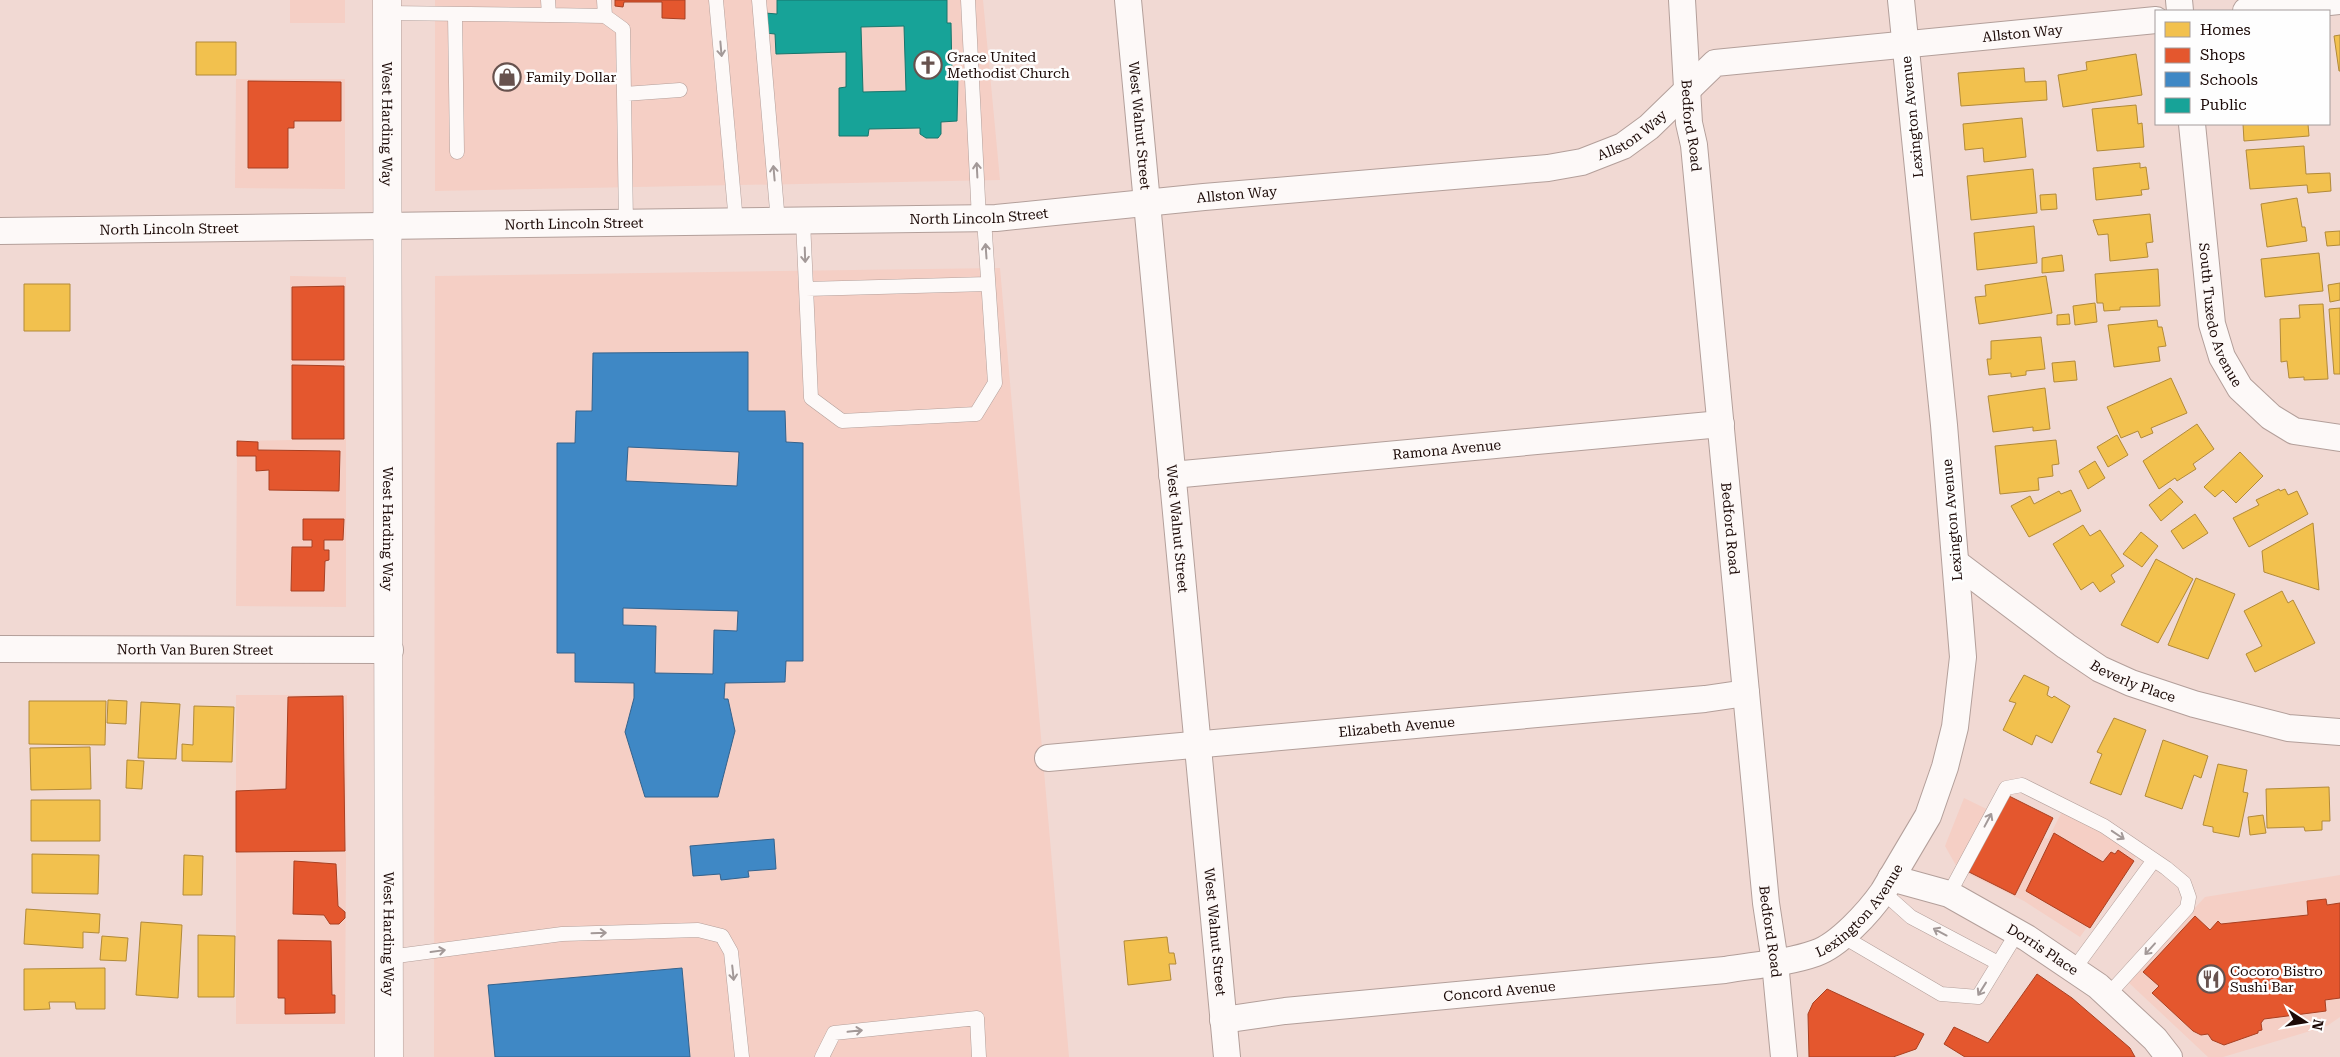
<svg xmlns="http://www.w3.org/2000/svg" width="2340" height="1057" viewBox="0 0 2340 1057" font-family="'Roboto Serif',serif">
  <rect width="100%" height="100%" fill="#f1d9d3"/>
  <!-- built -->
  <path fill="#f5cfc5" d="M290,0H345V23H290Z
    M435,0H983L1000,180L435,191Z
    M236,79H345V189L235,188Z
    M1000,268L1069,1057H434L435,276Z
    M290,276L346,277V607L236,606L237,441L291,440Z
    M236,695H347L345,1024H236Z
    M1964,798L2048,839L2067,802L2142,848L2080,937L2024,901L1958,869L1945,846Z
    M2340,875V1017L2327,1026L2223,1057H2208L2127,981L2205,897Z"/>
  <!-- homes -->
  <path fill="#f2c14e" stroke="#b28a39" d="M2340,35V71H2339L2334,36Z
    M196,42H236V75H196Z
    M2136,54L2142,95L2063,107L2058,75L2087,70L2086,62Z
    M2024,68L2025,82L2046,81L2047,100L1961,106L1958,73Z
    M2136,105L2138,124L2142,123L2144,147L2097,151L2092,109Z
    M2022,118L2026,157L1984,162L1983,148L1965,150L1963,124Z
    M2243,124H2308L2309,136L2244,141Z
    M2304,146L2306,174L2330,173L2331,191L2308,193L2307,185L2250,189L2246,150Z
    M2140,163V168L2146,167L2149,189L2141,190L2142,195L2096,200L2093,168Z
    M2033,169L2037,213L1971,220L1967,176Z
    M2056,194L2057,209L2041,210L2040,195Z
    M2297,198L2302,227H2305L2307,241L2267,247L2261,204Z
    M2150,214L2153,242L2146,243L2148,257L2110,261L2108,234L2098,235L2093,220Z
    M2034,226L2037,263L1977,270L1974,233Z
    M2340,231V245L2327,246L2325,232Z
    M2319,253L2323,291L2265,297L2261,259Z
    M2062,255L2064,271L2042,273V258Z
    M2158,269L2160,306L2120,307V310L2104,311L2103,303H2097L2095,274Z
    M2046,276L2052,313L1979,324L1975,297L1986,296L1985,285Z
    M2340,283V300L2330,302L2328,285Z
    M24,284H70V331H24Z
    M2095,303L2097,322L2075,325L2073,306Z
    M2323,304L2328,379L2304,380V377L2289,378L2287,361L2281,362L2280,319L2300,318L2299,305Z
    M2340,308V374H2334L2329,309Z
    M2069,314L2070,324L2057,325V315Z
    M2157,320L2158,327H2162L2166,346L2158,347L2160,361L2114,367L2108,325Z
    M2041,337L2045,369L2026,371V375L2011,377V373L1989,375L1987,359H1991V341Z
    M2075,361L2077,380L2054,382L2052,363Z
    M2171,378L2187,413L2151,428L2153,433L2141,438L2138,431L2121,438L2107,407Z
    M2045,388L2050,429L2033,431V427L1993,432L1988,396Z
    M2197,424L2214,449L2193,464L2196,469L2177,481L2175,478L2159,489L2143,461Z
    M2117,435L2128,455L2108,467L2097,447Z
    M2056,440L2059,464L2052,465L2053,476L2038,478L2039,490L2000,494L1995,446Z
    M2240,452L2263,476L2236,503L2223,490L2215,497L2204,487Z
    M2095,461L2105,478L2088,489L2079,471Z
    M2170,488L2183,502L2161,521L2149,505Z
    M2279,489L2280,491L2285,489L2288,495L2297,491L2308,514L2249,547L2233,518L2259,505L2256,500Z
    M2071,490L2081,511L2029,537L2011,506L2030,496L2034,504L2059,491L2061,494Z
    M2195,514L2208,533L2183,549L2171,531Z
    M2313,523L2319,590L2264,572L2262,551Z
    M2083,525L2090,536L2100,530L2124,566L2111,575L2115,582L2100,592L2093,582L2081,590L2053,544Z
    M2141,532L2158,546L2142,567L2123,554Z
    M2156,559L2193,579L2158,643L2121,625Z
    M2196,578L2235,594L2208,659L2168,645Z
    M2282,591L2288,603L2293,600L2315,643L2255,672L2246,654L2262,646L2244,611Z
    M2024,675L2049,687L2047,695L2052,698L2054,696L2070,706L2052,743L2036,735L2032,745L2003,730L2016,703L2009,701Z
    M108,700L127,701L126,724L107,723Z
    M29,701H106L105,745L29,744Z
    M141,702L180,704L176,759L138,758Z
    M194,706L234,707L232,762L182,761V744L193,745Z
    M2114,718L2146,730L2121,795L2090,783L2102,754L2097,752Z
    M2163,740L2208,756L2201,778L2194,775L2182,809L2145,796Z
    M90,747L91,789L31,790L30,748Z
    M127,760L144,761L142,789L126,788Z
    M2218,764L2247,770L2243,792L2248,793L2239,837L2213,832V827L2203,825Z
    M2329,787L2330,821H2322V830L2305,831L2304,827L2267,828L2266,789Z
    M31,800H100V841H31Z
    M2263,815L2266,833L2250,835L2248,817Z
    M32,854L99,855L98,894L32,893Z
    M184,855L203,856L202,895H183Z
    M26,909L100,914L99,933L83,932V948L24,944Z
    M141,922L182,925L178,998L136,995Z
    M198,935L235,936L234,997H198Z
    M102,936L128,938L126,961L100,960Z
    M1167,937L1169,953H1174L1176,964H1169L1171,980L1128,985L1124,941Z
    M105,968V1009H76L75,1002H49L50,1009L24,1010V969Z"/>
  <!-- shops -->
  <path fill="#e4572e" stroke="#a84022" d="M615,0H685V19L662,18V2H624L623,7L615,6Z
    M248,81L341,82V121H294V128H288V168H248Z
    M344,286V360H292V287Z
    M292,365L344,366V439H292Z
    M237,441L258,442V450L340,451L339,491L269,490V470L256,471V456H237Z
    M303,519H344L343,540H324V550H329V560L325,561L324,591H291L292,547H312V540H303Z
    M343,696L345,851L236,852V791L286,789L288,697Z
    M2007,795L2053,818L2015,895L1969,872Z
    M2054,833L2103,862L2111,852L2115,854L2118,850L2134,861L2090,928L2026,891Z
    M294,861L336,864L338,906L345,912V918L339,924H330L324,915L293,914Z
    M2326,899L2327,905L2340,903V998L2325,1000L2326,1011L2264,1019L2261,1023L2262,1030L2258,1031V1033L2224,1045L2212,1040L2208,1034L2201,1035L2193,1031L2152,993L2159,986L2143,972L2195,916L2210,930L2218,921L2221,924L2308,915L2307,901Z
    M278,940L331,941L332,995H335V1013L285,1014V998H278Z
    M2037,974L2072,998L2130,1048L2135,1057H1965L1944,1044L1954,1027L1988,1043Z
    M1827,989L1924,1034L1916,1049L1893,1057H1809L1808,1014L1813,1003Z"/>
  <!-- schools -->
  <path fill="#3f88c5" stroke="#34628c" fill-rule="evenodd" d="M748,352V411H785L786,442L803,443V661H786L785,682L725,683L724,699H728L735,731L718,797H645L625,732L634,698V683L575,682V653H557V443H575L576,411H592L593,353ZM628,447L739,452L737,486L626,481ZM623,608L738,611L737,631L714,630L713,674L655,673L656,626L623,625Z
    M774,839L776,869L748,871L749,877L721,880L720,874L693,876L690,846Z
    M682,968L690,1057H495L488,985Z"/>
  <!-- public -->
  <path fill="#17a398" stroke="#18756c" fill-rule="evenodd" d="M777,0H947V23H951L952,76L958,77L957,121L941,122V134L938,138H926L920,134V128L869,129L868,136H839V88L846,87V52L776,54L775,34L765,33V13L777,14ZM904,26L906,91L863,92L861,27Z"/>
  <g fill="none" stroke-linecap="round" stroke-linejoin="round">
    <!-- service casing -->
    <g stroke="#b39f9a" stroke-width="15">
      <path id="service" d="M548,0L549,15L605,16L604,0
        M716,0L736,222
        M759,0L778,222
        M968,0L979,219
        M387,13L549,15
        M455,14L457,152
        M605,16L623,29L626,224
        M624,94L680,90
        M803,221L811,398L842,421L976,414L995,383L984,219
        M806,289L988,284
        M1883,892L1911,917L1998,963
        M1949,894L2006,788L2022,785L2104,826L2166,868L2184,883L2189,897L2187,908L2108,995
        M1842,936L1941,994L1978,997L2017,933
        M389,957L562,934L698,930L722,936L731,952L742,1057
        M2074,969L2154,860
        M822,1057L834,1033L977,1018L979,1057"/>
    </g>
    <!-- minor casing -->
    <g stroke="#b39f9a" stroke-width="28">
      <g id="minor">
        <path id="s1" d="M1128,0L1227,1057"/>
        <path id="s2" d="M1682,0L1689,123L1694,145L1766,903L1775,962L1784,1057"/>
        <path d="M2179,0L2180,11"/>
        <path d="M2246,11L2340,1"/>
        <path id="s3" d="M2192,124L2212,324L2222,357L2240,388L2271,417L2294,431L2340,438"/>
        <path id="s4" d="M0,231L996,218L1204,197L1548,168L1582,162L1623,146L1649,127L1715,63L2156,20"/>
        <path id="s5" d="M1172,475L1721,424"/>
        <path id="s6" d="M1956,563L2066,646L2100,669L2131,683L2194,704L2288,728L2340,732"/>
        <path id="s7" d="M0,649L390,650"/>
        <path id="s8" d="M1048,758L1705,699L1746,693"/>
        <path id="s9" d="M1891,878L1949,894L2027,938L2098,986L2155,1039L2169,1057"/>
        <path id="s10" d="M1223,1020L1285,1011L1725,970C1755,965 1788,963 1816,953C1839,945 1869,912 1883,892L1928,816L1945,767L1955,727L1963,657L1944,425L1901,0"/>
      </g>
    </g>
    <!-- tertiary casing -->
    <g stroke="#b39f9a" stroke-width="29">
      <g id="tertiary">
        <path id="s11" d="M387,0L389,1057"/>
      </g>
    </g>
    <!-- service -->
    <use href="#service" stroke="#fdf9f8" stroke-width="14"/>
    <!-- minor -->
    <use href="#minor" stroke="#fdf9f8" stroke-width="26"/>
    <!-- tertiary -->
    <use href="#tertiary" stroke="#fdf9f8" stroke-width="28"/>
  </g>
  <!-- one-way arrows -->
  <defs><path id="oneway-shaft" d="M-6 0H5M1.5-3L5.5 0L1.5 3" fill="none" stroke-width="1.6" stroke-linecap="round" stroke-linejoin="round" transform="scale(1.25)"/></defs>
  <g stroke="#a39998">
    <use href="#oneway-shaft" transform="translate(721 49) rotate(85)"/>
    <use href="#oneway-shaft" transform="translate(977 170) rotate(-93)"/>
    <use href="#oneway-shaft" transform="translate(774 173) rotate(-95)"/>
    <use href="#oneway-shaft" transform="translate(986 251) rotate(-94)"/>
    <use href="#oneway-shaft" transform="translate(805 255) rotate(88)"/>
    <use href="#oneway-shaft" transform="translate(1988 820) rotate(-62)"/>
    <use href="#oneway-shaft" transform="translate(2118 835) rotate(34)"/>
    <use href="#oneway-shaft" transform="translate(1940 932) rotate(-152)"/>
    <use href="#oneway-shaft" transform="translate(599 933) rotate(-2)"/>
    <use href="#oneway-shaft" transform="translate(2150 949) rotate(132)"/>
    <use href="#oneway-shaft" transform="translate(438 951) rotate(-8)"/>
    <use href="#oneway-shaft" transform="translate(733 973) rotate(84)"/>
    <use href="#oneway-shaft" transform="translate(1982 989) rotate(122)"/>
    <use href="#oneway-shaft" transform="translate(855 1031) rotate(-6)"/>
  </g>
  <!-- icons -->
  <defs>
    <g id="church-ring" transform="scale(1.4375)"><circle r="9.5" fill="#fefefe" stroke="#67524e" stroke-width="1.5"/><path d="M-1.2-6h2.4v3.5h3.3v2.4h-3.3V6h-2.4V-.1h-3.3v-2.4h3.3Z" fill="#67524e"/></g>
    <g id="shop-ring" transform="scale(1.4375)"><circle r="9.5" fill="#fefefe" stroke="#67524e" stroke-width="1.5"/><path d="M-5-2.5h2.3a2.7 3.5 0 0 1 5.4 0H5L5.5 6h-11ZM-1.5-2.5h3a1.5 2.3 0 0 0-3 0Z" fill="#67524e"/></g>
    <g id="restaurant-ring" transform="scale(1.4375)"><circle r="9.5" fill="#fefefe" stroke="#67524e" stroke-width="1.5"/><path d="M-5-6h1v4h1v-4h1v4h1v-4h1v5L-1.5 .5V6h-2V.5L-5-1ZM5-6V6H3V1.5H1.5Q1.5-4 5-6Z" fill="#67524e"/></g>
  </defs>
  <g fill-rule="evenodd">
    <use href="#church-ring" x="928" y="65"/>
    <use href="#shop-ring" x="507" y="77"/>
    <use href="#restaurant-ring" x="2211" y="979"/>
  </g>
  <g text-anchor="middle" stroke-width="5" stroke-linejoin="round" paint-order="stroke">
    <!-- street labels -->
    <g font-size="14" fill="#1c0a07" stroke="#fefefe">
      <text dy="5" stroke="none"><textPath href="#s4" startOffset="2062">Allston Way</textPath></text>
      <text transform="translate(1912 117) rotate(-96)" y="5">Lexington Avenue</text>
      <text dy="5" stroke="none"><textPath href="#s11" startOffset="124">West Harding Way</textPath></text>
      <text dy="5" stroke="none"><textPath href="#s1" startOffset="126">West Walnut Street</textPath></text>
      <text dy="5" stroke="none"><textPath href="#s2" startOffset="126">Bedford Road</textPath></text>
      <text dy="5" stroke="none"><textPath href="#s4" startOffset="1642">Allston Way</textPath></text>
      <text dy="5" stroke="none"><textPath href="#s4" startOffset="1238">Allston Way</textPath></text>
      <text dy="5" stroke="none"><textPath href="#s4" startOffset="979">North Lincoln Street</textPath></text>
      <text dy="5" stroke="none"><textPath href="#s4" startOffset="574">North Lincoln Street</textPath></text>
      <text dy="5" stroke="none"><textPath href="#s4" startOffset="169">North Lincoln Street</textPath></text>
      <text dy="5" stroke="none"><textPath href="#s3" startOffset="194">South Tuxedo Avenue</textPath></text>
      <text dy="5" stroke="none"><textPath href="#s5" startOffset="276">Ramona Avenue</textPath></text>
      <text transform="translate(1952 520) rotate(-95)" y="5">Lexington Avenue</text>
      <text dy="5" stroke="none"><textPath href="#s11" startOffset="529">West Harding Way</textPath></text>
      <text dy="5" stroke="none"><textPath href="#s1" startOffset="531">West Walnut Street</textPath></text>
      <text dy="5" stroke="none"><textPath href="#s2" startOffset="531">Bedford Road</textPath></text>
      <text dy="5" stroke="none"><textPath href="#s7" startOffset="195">North Van Buren Street</textPath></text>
      <text dy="5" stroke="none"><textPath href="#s6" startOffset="214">Beverly Place</textPath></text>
      <text dy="5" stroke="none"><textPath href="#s8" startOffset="350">Elizabeth Avenue</textPath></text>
      <text dy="5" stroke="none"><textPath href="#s10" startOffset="659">Lexington Avenue</textPath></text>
      <text dy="5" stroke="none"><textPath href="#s1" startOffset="936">West Walnut Street</textPath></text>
      <text dy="5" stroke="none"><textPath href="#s2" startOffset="936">Bedford Road</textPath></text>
      <text dy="5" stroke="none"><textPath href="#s11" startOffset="934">West Harding Way</textPath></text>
      <text dy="5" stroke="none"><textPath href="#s9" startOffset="169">Dorris Place</textPath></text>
      <text dy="5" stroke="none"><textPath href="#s10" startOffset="278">Concord Avenue</textPath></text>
    </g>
    <!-- poi labels -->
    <g font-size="14" fill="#1c0a07" stroke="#fefefe" text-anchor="start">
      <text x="947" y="62">Grace United<tspan x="947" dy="16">Methodist Church</tspan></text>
      <text x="526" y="82">Family Dollar</text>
      <text x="2230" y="976">Cocoro Bistro<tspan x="2230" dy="16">Sushi Bar</tspan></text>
    </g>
  </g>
  <!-- legend -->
  <rect x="2155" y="10" width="175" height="115" fill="#fefefe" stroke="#a49c9b"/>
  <rect x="2165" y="22" width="25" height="15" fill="#f2c14e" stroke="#a49c9b"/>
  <text x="2200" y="35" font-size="15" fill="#1c0a07">Homes</text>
  <rect x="2165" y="48" width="25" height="15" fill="#e4572e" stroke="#a49c9b"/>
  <text x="2200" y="60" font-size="15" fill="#1c0a07">Shops</text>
  <rect x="2165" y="72" width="25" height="15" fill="#3f88c5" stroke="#a49c9b"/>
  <text x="2200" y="85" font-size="15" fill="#1c0a07">Schools</text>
  <rect x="2165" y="98" width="25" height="15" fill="#17a398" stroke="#a49c9b"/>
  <text x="2200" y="110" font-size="15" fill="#1c0a07">Public</text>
  <!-- north arrow -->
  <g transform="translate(2305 1022) rotate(102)" stroke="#fefefe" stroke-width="4" paint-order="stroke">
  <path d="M0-4L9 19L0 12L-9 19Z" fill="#1c0a07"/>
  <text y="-8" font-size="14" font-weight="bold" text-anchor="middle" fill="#1c0a07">N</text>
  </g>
</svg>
